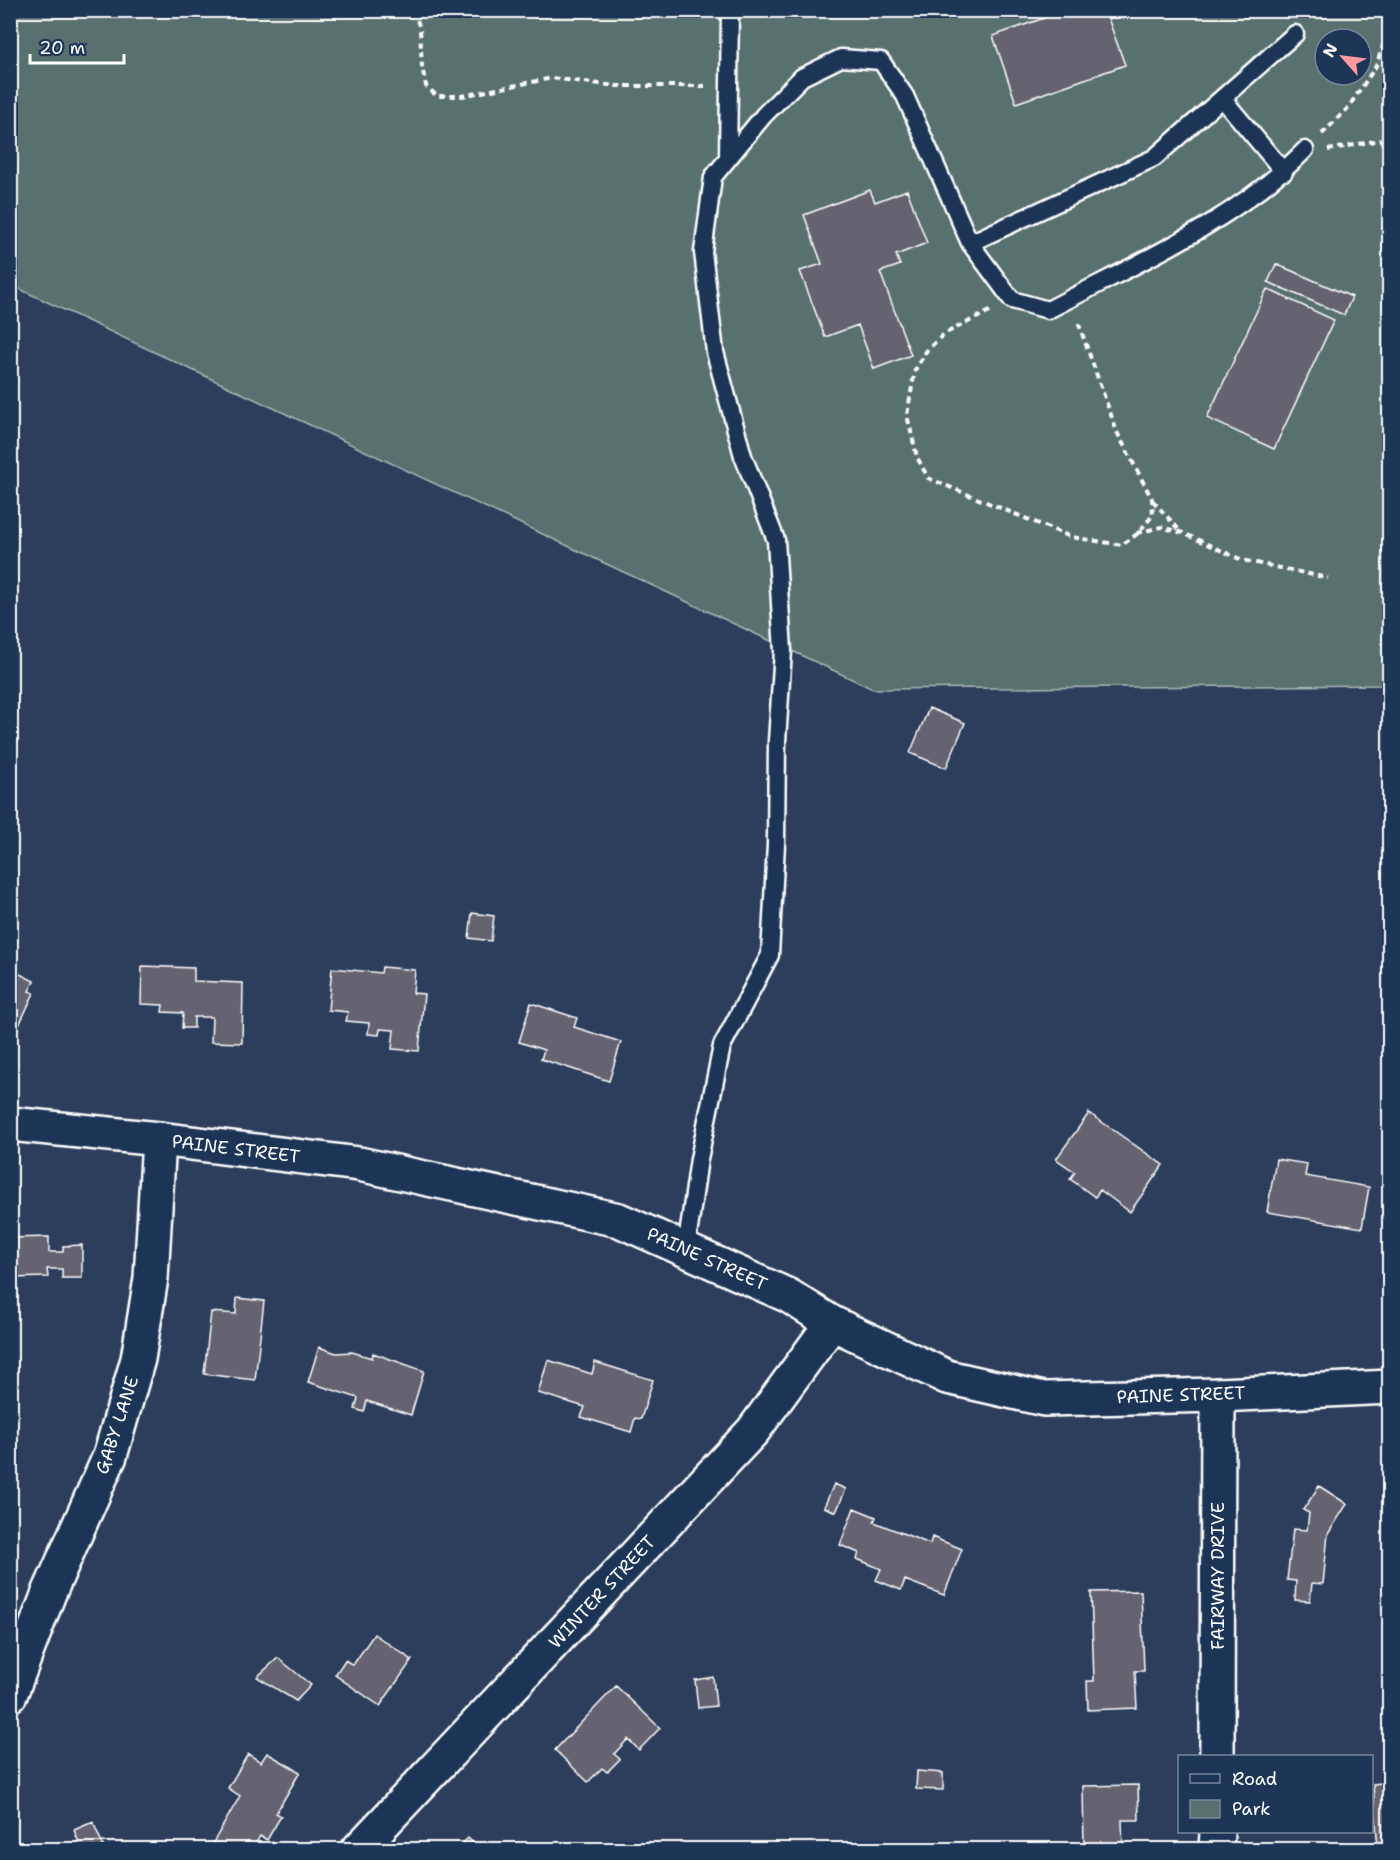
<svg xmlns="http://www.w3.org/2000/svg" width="1400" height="1860" viewBox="0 0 1400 1860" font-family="'Shantell Sans',sans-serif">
  <rect width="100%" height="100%" fill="#2c3e5c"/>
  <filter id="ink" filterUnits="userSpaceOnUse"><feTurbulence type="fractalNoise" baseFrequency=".0167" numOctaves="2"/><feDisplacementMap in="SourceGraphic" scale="12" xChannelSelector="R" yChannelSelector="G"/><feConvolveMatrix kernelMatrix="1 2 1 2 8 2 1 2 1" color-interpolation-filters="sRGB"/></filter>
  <g filter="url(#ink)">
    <!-- green -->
    <path fill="#58716e" stroke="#acb8b6" stroke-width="1.5" fill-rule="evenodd" d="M11,11H1389V685L873,689L11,285ZM1325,39H1361V75H1325Z"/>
    <!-- building -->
    <path fill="#666470" stroke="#fff" stroke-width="1.5" d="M1067,10H1105L1125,65L1016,103L993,36Z
      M870,190L875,202L907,190L927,243L896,255L900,265L880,272L911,355L874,369L858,325L825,337L800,271L822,264L804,215Z
      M1276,264L1352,297L1344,315L1268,282Z
      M1267,289L1334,320L1274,449L1207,418Z
      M929,708L965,723L946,768L910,753Z
      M472,913L494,916L491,941L469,938Z
      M142,966L194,968V981L243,983L242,1043L211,1042L212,1017H194V1028H182L183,1013L162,1012L163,1005L141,1004Z
      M382,967L415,970L413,993L424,994L419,1051L392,1049L394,1030L380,1029L379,1035L368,1034L369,1023L346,1021L348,1012L328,1010L332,968L381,973Z
      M10,969L34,981L29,991L34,993L15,1034L10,1032Z
      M531,1003L577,1018L574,1027L621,1042L609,1081L541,1059L544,1050L519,1042Z
      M1089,1113L1163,1165L1130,1212L1100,1190L1095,1197L1070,1179L1075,1172L1056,1159Z
      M1276,1159L1307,1164L1305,1176L1369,1187L1362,1228L1267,1212Z
      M49,1237V1252H63V1246L82,1245V1278H62V1269H47L48,1277L10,1278V1238Z
      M237,1298L264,1301L255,1380L204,1374L211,1312L236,1314Z
      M319,1347L336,1353L352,1352L372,1358L373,1353L424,1371L411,1415L367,1401L364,1412L355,1409L358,1398L308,1382Z
      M548,1360L592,1374L595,1362L653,1380L641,1419L635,1418L631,1432L581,1417L585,1407L538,1393Z
      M834,1484L846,1489L836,1512L824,1507Z
      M1319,1486L1347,1504L1328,1534L1323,1584L1312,1583L1310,1601L1295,1600L1296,1581L1287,1580L1293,1529L1307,1530L1309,1513L1303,1510Z
      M854,1508L876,1517L874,1522L930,1544L932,1537L962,1549L944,1595L905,1580L901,1590L876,1580L881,1569L857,1559L859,1553L840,1545Z
      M1141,1591L1144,1671H1135L1137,1708L1088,1710L1087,1681H1094L1091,1592Z
      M374,1634L412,1660L380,1706L335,1675L345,1660L353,1665Z
      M278,1658L311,1685L296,1701L257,1677Z
      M713,1677L716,1706L698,1708L695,1680Z
      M616,1686L660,1728L639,1750L628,1739L614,1754L620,1759L607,1772L602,1768L588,1782L555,1750Z
      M267,1753L300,1772L276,1813L281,1816L267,1840L260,1836L252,1850H213L210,1848L240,1796L228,1788L248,1754L261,1762Z
      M917,1771L943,1773V1790L916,1789Z
      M1390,1782V1850H1378L1373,1784Z
      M1138,1785L1139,1820H1122L1123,1850H1084L1083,1786Z
      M93,1822L105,1850H65L79,1843L74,1830Z
      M468,1838L480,1850H456Z"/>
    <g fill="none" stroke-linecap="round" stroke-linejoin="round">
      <!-- lane casing -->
      <g stroke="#fff" stroke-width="21">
        <path id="lane" d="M1222,98L1284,172
          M728,158L730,11
          M970,243L1154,158L1295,34
          M686,1250L699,1159L722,1046L770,955L776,844L777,741L783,651L776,540L743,456L715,352L703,252L713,177L764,115L802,77L841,58L881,61L905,96L970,243L1012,300L1048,310C1137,263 1234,222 1305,150"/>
      </g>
      <!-- street casing -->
      <g stroke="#fff" stroke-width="38">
        <path id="street" d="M10,1695L49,1593L110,1456L138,1359L151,1278L159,1139
          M1217,1756L1218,1395
          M358,1850L753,1431L832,1323
          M1216,1850L1217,1832"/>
      </g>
      <!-- primary casing -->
      <g stroke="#fff" stroke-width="38">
        <path id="primary" d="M10,1124L159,1139L359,1164L619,1220L789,1296L832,1323L947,1377L1044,1399L1218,1395L1390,1387"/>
      </g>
      <!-- path -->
      <path stroke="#fff" stroke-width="4" stroke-dasharray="6 4.5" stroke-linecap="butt" d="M414,10L420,29L422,67L426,86L437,96H462L552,78L616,86H705
        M1322,134L1348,108L1376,66L1390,26
        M1328,150L1390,138
        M990,311L944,334L927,350L915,370L907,415L917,457L928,478L1071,537L1122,545L1137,534L1153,515L1152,499L1117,432L1078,322
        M1153,501L1182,533
        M1137,533L1161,527L1183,533L1242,560L1328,578"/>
      <!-- lane -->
      <use href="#lane" stroke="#1d3557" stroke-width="16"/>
      <!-- street -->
      <use href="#street" stroke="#1d3557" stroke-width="33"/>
      <!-- primary -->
      <use href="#primary" stroke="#1d3557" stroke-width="33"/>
    </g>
  </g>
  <g text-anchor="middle" stroke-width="4.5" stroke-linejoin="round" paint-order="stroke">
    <!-- street labels -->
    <g font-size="18" fill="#fff" stroke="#1d3557">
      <text transform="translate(236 1149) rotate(7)" y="6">PAINE STREET</text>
      <text transform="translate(707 1259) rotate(24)" y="6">PAINE STREET</text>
      <text transform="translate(1181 1395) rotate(-2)" y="6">PAINE STREET</text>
      <text transform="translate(117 1425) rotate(-72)" y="6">GABY LANE</text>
      <text transform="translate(1218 1576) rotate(-90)" y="6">FAIRWAY DRIVE</text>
      <text transform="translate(602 1592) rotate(-47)" y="6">WINTER STREET</text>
    </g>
  </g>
  <!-- margin -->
  <rect width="1400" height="1860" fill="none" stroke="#1d3557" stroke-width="36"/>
  <rect x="18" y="18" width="1364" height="1824" fill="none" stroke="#fff" stroke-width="2" filter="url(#ink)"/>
  <!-- legend -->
  <rect x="1178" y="1755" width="195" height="78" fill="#1d3557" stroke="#77869a" stroke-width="1.5"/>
  <rect x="1190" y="1774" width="30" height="9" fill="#1d3557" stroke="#77869a" stroke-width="1.5"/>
  <text x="1232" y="1785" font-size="18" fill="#ffffff">Road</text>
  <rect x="1190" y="1800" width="30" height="18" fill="#58716e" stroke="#77869a" stroke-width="1.5"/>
  <text x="1232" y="1815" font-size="18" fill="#ffffff">Park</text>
  <!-- north arrow -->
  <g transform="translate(1343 57) rotate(298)"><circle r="28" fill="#1d3557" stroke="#77869a" stroke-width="1.5"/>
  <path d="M0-4.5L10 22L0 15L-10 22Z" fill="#ff9aa2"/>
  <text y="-9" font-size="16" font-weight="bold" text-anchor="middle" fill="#ffffff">N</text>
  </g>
  <!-- scale -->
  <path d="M30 54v9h94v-9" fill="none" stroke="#ffffff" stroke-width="3"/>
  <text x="39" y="54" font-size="18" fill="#ffffff" stroke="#1d3557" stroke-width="4.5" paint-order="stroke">20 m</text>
</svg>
